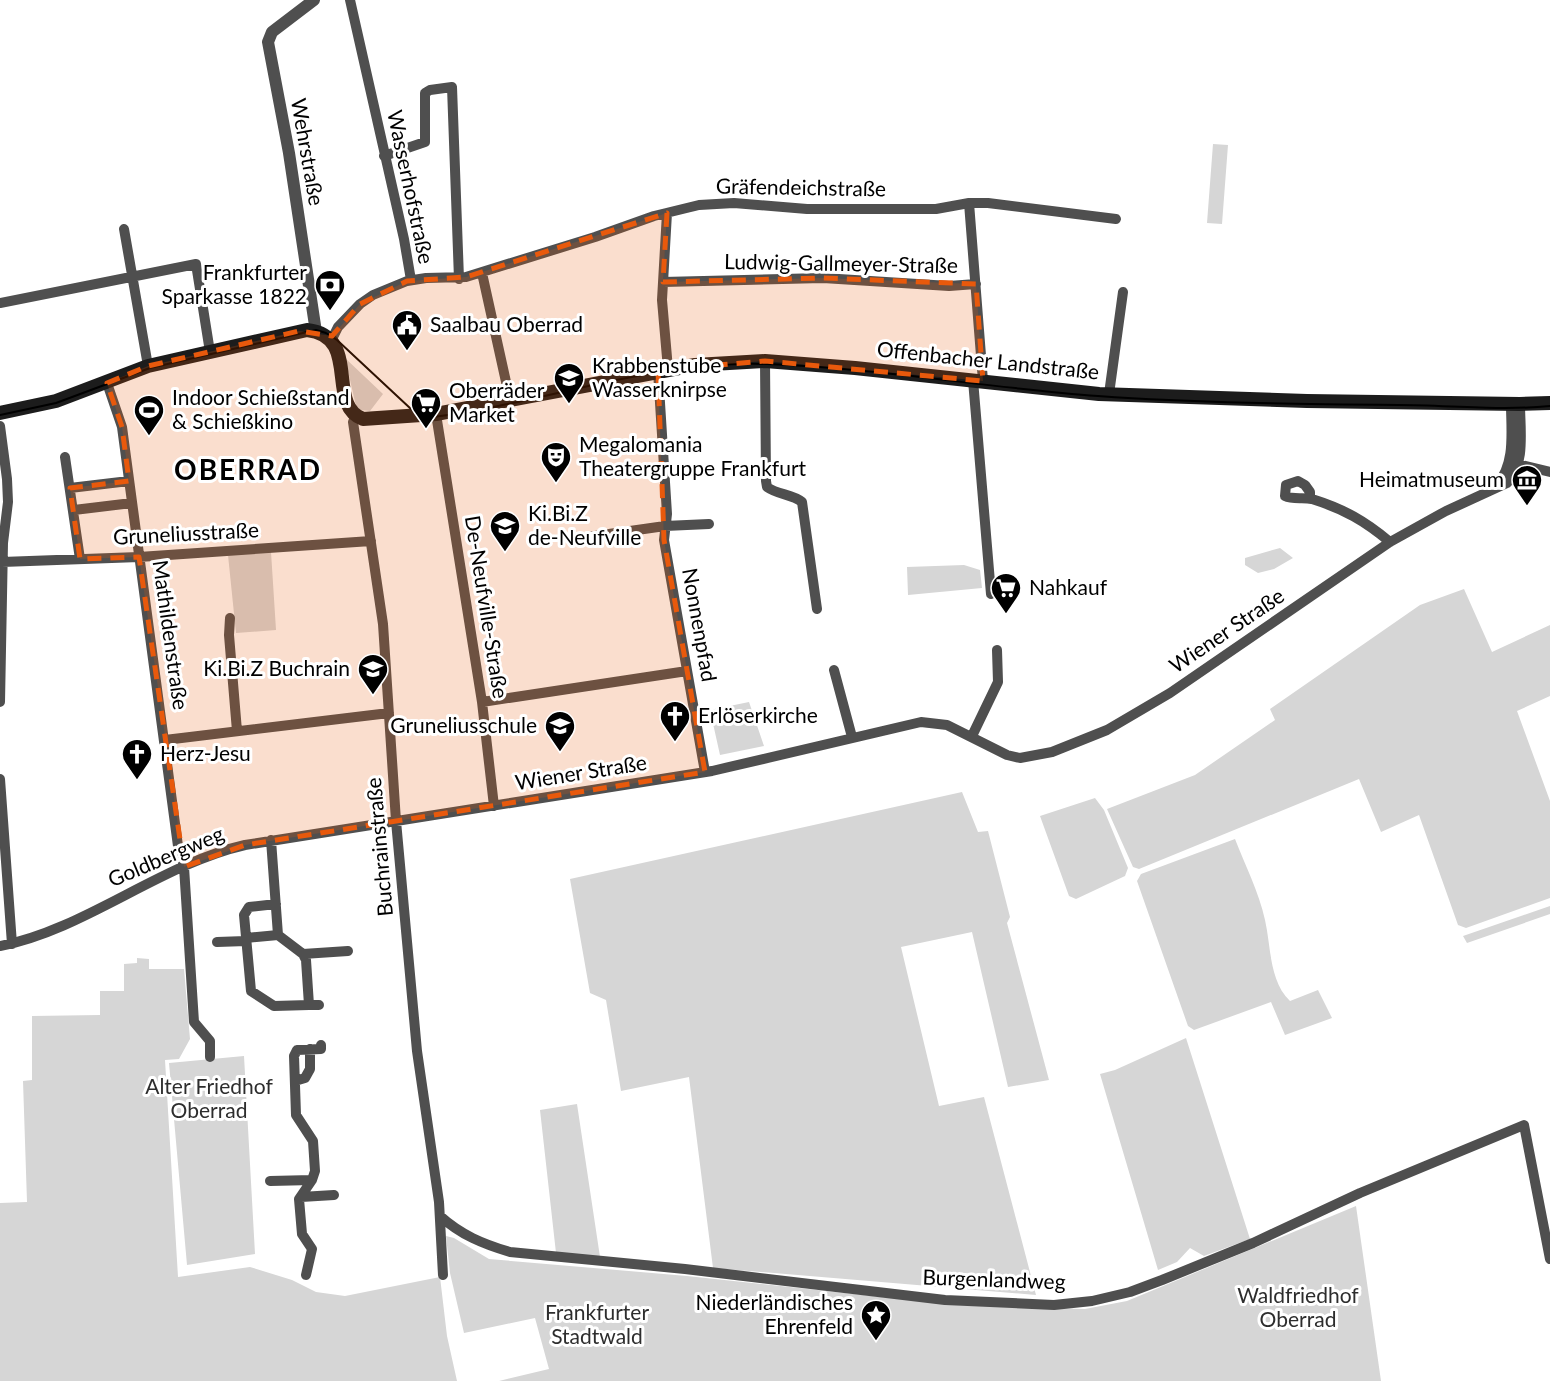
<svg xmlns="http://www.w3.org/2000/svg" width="1550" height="1381" viewBox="0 0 1550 1381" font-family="Lato,sans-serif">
  <rect width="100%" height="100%" fill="#fff"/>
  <!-- green -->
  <path fill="#d6d6d6" d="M1213,144L1228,145L1222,224L1207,223Z
    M345,358L383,394L370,411L360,410L356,406Z
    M1280,548L1293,558L1274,569L1258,573L1245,565V558Z
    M271,552L276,630L236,633L228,555Z
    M964,565L980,570L982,588L908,595L907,567Z
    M1464,589L1492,652L1550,625V696L1517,711L1550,801V898L1466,928L1458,925L1419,815L1381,832L1359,779L1139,869L1133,867L1107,809L1195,775L1275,720L1270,709L1420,605Z
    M749,702L764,746L720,755L710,710Z
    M962,792L978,832L988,831L1010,917L1007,923L1049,1080L1008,1087L972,932L901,947L939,1106L984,1097L1036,1295L713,1268L689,1077L621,1091L606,1000L590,993L570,879Z
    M1095,798L1104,810L1128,868L1125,876L1076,899L1069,896L1040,816Z
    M1235,839C1245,865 1259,892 1265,920C1271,946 1269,981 1290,1001L1318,990L1332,1018L1285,1035L1271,1002L1194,1030L1188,1026L1137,881L1141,874Z
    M1550,906V914L1467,943L1463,936Z
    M137,958L149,959V969H184L190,1039L179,1059L165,1060L178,1277L250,1267L292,1280L316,1292L345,1296L440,1277L447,1336L457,1381H0V1203L27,1202L23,1081L32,1080V1016L100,1015V991H124V964L137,963Z
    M1186,1038L1250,1239L1204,1256L1190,1248L1177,1262L1158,1270L1100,1074L1115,1070Z
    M244,1056L255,1254L187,1265L169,1063Z
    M577,1104L600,1257L556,1253L540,1110Z
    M1356,1206L1381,1381H499L549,1369L535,1318L464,1333L450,1273L446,1236L454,1238L489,1259L687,1276L955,1305L1085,1309L1127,1301Z"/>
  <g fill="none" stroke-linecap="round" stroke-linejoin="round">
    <!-- minor -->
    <path stroke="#4f4f4f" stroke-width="10" d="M350,0L404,239L411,280
      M384,156L425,142V93L430,90L452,87L459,279
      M969,203L983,381
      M667,213L662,300L668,369
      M124,229L148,366
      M482,273L510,400
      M663,282L823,278L949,286L976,284
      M0,303L196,264L210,352
      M331,341L338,327L360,304L373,295L407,281L426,278L466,277L595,237L654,216L699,205L734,203L807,209H936L969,203H988L1116,219
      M765,361L766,481L767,487C778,495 792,494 802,502L817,609
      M658,371L667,514L664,540L705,772
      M973,380L991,594
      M107,383L122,427L178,846L184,867L194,1022L210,1041V1057
      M1109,394L1123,292
      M436,414L482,702L494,806
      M355,417L353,422L383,624L396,821L417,1051L439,1202L443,1275
      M0,426L7,479L8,502L3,543L0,702
      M65,457L80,559
      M1513,463L1550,472
      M1497,485C1516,463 1511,431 1511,404
      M70,488L129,481
      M1310,499V492L1305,485L1298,481L1286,485L1285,496C1293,500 1303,497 1312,499C1344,509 1365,521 1390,542
      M74,510L132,503
      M574,539L665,526L709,524
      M2,562L139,557L371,541
      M230,618L229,635L237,731
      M834,670L852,737
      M482,702L687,671
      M972,736L998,682L997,650
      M165,740L389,713
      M0,779L12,944
      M271,840L278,935
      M276,904L249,907L244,915L251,991L274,1006L309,1005
      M246,938L278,935L303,954L348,951
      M217,942L246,941
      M0,946C84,930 161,864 245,845L712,771L921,722L947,725L1007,755L1020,758L1052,752L1107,730L1170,693L1390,542L1446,511L1507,483C1526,466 1520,428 1520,404
      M303,954L306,960L309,1005H319
      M295,1081L305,1078L310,1069V1049
      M270,1181L312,1180
      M301,1197L334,1195
      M440,1216C461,1235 483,1244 510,1252L685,1269L945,1300L1054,1305L1092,1301L1130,1292L1162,1280L1253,1243L1360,1193L1524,1125L1550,1259
      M306,1275L312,1249L302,1234L299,1199L312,1180L315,1171L313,1141L296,1115L294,1056L297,1050L321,1049V1045"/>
    <!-- tertiary -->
    <path stroke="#4f4f4f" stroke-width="12" d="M314,0L272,32L268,42L289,153L316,332"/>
    <!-- secondary -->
    <path stroke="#1c1c1c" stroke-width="14" d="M0,413L56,401L148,366L307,330C362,336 325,405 363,419L436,414L695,365L765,361L855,368L1099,394L1307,401L1520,404L1550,403"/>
    <!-- tram -->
    <path stroke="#000" stroke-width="2" d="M0,415L56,403L150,368L316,330L326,333L337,340L411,409L422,416L433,417C544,403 653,360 767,364C878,368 988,388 1098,396C1198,403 1298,404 1398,405C1448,405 1500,411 1550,406"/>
  </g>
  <!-- marked area -->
  <path fill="#e8590c" fill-opacity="0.2" stroke="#e8590c" stroke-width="5" stroke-dasharray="14 9" stroke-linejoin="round" d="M667,213L663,282L823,278L976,284L983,381L765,361L658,370L664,540L705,772L245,845L184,867L139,557L80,559L70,488L129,481L122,427L107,383L148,366L299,331L332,336L360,304L407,281L466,277Z"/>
  <!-- icons -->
  <defs>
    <g id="bank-pin" transform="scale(1.575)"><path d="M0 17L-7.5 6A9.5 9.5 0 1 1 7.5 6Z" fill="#000" stroke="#fff"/><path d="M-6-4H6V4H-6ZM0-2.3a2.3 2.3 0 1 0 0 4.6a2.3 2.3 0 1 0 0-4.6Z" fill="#fff"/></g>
    <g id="civic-pin" transform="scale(1.575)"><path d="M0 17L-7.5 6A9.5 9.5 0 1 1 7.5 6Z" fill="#000" stroke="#fff"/><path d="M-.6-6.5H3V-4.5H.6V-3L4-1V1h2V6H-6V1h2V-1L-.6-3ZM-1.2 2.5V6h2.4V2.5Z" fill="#fff"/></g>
    <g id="school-pin" transform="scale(1.575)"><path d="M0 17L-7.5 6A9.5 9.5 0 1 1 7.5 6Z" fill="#000" stroke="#fff"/><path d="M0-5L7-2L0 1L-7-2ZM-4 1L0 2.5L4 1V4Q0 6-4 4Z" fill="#fff"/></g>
    <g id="supermarket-pin" transform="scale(1.575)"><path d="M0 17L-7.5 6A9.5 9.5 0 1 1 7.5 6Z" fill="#000" stroke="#fff"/><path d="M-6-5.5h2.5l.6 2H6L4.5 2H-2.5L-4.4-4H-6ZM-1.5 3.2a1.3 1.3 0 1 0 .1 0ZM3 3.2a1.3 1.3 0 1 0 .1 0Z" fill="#fff"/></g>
    <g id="stadium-pin" transform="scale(1.575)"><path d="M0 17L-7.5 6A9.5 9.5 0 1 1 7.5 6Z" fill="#000" stroke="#fff"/><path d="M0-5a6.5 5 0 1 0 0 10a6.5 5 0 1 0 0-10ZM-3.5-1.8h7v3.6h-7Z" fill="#fff"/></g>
    <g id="theatre-pin" transform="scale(1.575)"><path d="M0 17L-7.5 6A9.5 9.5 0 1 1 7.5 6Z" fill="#000" stroke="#fff"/><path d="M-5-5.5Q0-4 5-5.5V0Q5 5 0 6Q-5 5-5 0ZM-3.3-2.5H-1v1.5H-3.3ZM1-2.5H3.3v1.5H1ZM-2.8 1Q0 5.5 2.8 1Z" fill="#fff"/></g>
    <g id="museum-pin" transform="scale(1.575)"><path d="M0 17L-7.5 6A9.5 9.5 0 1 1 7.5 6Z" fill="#000" stroke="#fff"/><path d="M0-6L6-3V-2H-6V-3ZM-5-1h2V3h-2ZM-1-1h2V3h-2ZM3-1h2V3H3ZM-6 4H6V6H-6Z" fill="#fff"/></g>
    <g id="church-pin" transform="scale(1.575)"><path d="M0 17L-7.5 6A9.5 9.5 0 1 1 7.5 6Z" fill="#000" stroke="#fff"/><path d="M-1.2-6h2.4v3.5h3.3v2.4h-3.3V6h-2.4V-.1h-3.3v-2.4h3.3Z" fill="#fff"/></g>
    <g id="sight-pin" transform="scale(1.575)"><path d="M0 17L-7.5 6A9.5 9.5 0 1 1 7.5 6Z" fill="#000" stroke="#fff"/><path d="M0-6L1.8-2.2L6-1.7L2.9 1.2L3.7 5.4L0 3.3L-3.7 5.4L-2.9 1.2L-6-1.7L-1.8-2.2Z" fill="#fff"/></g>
  </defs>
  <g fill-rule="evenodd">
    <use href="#bank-pin" x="330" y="285"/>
    <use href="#civic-pin" x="407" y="325"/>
    <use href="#school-pin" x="569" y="378"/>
    <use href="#supermarket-pin" x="426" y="403"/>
    <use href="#stadium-pin" x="149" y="410"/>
    <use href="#theatre-pin" x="556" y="457"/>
    <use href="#museum-pin" x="1527" y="480"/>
    <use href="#school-pin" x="505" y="526"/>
    <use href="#supermarket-pin" x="1006" y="588"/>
    <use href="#school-pin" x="373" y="669"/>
    <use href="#church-pin" x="675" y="716"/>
    <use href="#school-pin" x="560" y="726"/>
    <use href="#church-pin" x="137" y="754"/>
    <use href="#sight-pin" x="876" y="1315"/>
  </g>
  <g text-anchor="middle" stroke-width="6" stroke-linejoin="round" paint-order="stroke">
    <!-- street labels -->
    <g font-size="21" fill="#000" stroke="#fff">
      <text transform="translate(307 152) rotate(80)" y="7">Wehrstraße</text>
      <text transform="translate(410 187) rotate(78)" y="7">Wasserhofstraße</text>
      <text transform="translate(801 188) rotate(1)" y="7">Gräfendeichstraße</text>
      <text transform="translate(841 264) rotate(1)" y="7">Ludwig-Gallmeyer-Straße</text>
      <text transform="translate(988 361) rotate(6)" y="7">Offenbacher Landstraße</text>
      <text transform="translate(186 534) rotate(-3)" y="7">Gruneliusstraße</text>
      <text transform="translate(486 607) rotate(81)" y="7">De-Neufville-Straße</text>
      <text transform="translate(699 625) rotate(80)" y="7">Nonnenpfad</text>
      <text transform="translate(1227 631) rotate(-34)" y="7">Wiener Straße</text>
      <text transform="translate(170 635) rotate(82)" y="7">Mathildenstraße</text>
      <text transform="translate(581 773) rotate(-9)" y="7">Wiener Straße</text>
      <text transform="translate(380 847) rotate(-95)" y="7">Buchrainstraße</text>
      <text transform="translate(166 857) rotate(-23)" y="7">Goldbergweg</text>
      <text transform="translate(994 1280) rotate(2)" y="7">Burgenlandweg</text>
    </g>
    <!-- poi labels -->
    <g font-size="21" fill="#000" stroke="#fff" text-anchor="start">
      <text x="307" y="280" text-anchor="end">Frankfurter<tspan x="307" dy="24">Sparkasse 1822</tspan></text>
      <text x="430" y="332">Saalbau Oberrad</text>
      <text x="592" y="373">Krabbenstube<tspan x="592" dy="24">Wasserknirpse</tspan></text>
      <text x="449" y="398">Oberräder<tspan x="449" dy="24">Market</tspan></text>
      <text x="172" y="405">Indoor Schießstand<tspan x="172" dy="24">&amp; Schießkino</tspan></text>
      <text x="579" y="452">Megalomania<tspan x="579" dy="24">Theatergruppe Frankfurt</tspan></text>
      <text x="1504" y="487" text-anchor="end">Heimatmuseum</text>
      <text x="528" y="521">Ki.Bi.Z<tspan x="528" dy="24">de-Neufville</tspan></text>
      <text x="1029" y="595">Nahkauf</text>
      <text x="350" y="676" text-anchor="end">Ki.Bi.Z Buchrain</text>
      <text x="698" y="723">Erlöserkirche</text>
      <text x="537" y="733" text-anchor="end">Gruneliusschule</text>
      <text x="160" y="761">Herz-Jesu</text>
      <text x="853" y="1310" text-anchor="end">Niederländisches<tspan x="853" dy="24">Ehrenfeld</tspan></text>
    </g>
    <!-- park labels -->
    <g font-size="21" fill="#2d2d2d" stroke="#fff">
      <text x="209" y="1094">Alter Friedhof<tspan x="209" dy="24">Oberrad</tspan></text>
      <text x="1298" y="1303">Waldfriedhof<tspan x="1298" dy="24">Oberrad</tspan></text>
      <text x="597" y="1320">Frankfurter<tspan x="597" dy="24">Stadtwald</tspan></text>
    </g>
    <!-- district labels -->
    <g font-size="28" font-weight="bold" letter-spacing="2" fill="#000" stroke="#fff">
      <text x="248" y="480">OBERRAD</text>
    </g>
  </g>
</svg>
